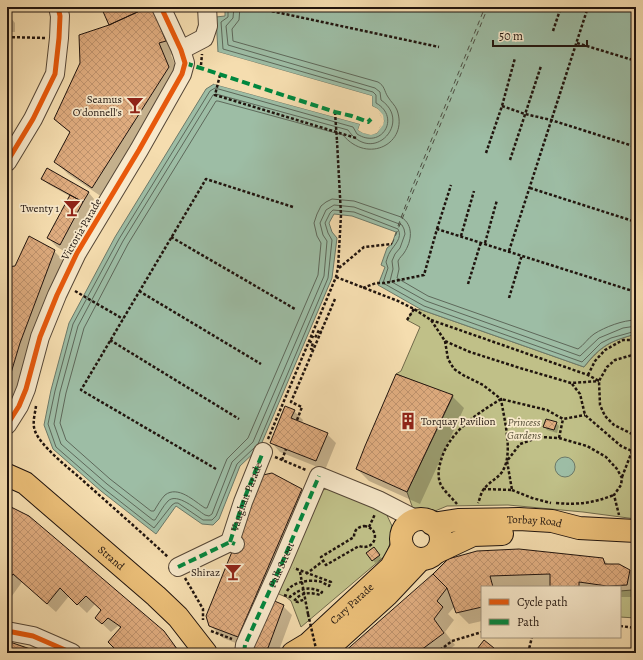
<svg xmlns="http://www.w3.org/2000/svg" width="643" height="660" viewBox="0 0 643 660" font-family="Alegreya,serif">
  <defs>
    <pattern id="building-cross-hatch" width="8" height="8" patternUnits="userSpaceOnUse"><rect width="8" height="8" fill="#dfac7f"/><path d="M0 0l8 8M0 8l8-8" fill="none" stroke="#bf936d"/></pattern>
  </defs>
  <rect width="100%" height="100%" fill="#f5ddaf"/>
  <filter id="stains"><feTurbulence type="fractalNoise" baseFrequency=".005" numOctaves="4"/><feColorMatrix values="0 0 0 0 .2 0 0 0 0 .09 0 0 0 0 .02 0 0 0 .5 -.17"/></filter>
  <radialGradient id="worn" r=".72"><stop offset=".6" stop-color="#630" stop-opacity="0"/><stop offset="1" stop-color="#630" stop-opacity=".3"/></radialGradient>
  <!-- green -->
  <path fill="#c0c088" stroke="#706a4b" d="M414,309L422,310L584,367C601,346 610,341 636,334V519L583,512L508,505L447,506L435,511L427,520H417L407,492L453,396L396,374L401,371L420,327L407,320Z
    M333,488L384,509L392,526V537L386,555L301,627L291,601L286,597L274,592L322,490Z
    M636,581V618L620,617V591L632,590Z"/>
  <!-- water -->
  <path fill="#9dbda5" stroke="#6b7969" d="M225,7H636V334C610,341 600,346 584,367L422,310L378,285L385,267L381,265L387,248L392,244L396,232L352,216L334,214L329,223L332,232L337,238L332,278L260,447L240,466L219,519L213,525L202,524L176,506L156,534L101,491L53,449L44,425L51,390L69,323L115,237L206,89L214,84L360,124L358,130C365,134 369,135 377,133L384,121L378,109L372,106V96L218,52L216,17L225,16Z
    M555 467a10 10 0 1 1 20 0a10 10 0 1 1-20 0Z"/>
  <!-- pier -->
  <path fill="#f5ddaf" d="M218,52L372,96V106L378,109L383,115L384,121L383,125L377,133L371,135L363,133L358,130L360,124L214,84V82L361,122L362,125L360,129L364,131L370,133L376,132L380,127L382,121L381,116L377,110L370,107V98L218,54Z"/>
  <!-- shadow -->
  <path fill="#0003" d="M7,7H11V18L15,23V32H7Z
    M102,7H148L178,53L171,55L181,79L105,199L68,174L56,162L70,133L55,119L110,26Z
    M47,170L89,193L94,199L89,209L92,212L69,254L57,247L48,238L71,197L48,184L42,179Z
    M54,251L66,263L7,419V268L16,267Z
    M452,396L464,408L420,504L369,481L357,469Z
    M294,411L303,420L302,423L327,434L336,443L325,470L280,452L271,442Z
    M556,423L559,426L557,433L547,430L545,427Z
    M301,490L313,502L268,611L283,606L292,615L278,653H255L251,649L223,638L210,625Z
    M7,506L163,632L181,653H120L121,629L118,626L111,632L96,618L102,610L95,604L87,613L69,596L56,612L22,582L9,600L7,599Z
    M376,551L382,559L375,563L373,560Z
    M603,559L609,565H618L630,571L636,577V597H620V587H551V586L482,587V621L469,624L457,612L455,606L448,614L454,620L445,632L455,645L445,653H344L434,575Z
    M484,641L494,649L498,653H475Z"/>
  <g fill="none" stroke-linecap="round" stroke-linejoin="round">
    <!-- shore -->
    <path stroke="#5e685a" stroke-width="1" d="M228,7V17L221,22L223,49L373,92L376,95V103C401,117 382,150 357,134L353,127L215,88L210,91L119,239L73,324L55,391L48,424L56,447L103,488L154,528L172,505L175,503H178L203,520H212L216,516L237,464L254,448
      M234,7L233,18L226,26L228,45L375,88L380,92L381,100C413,122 373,166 348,130L216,94L213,95L123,241L78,326L60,392L54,424L61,444L107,484L153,520H155C159,514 163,506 168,501C177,492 197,510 205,515L209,516L212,514L232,462L253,442L324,276L327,241L323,235L320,223L326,210L334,205L354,207L402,225L404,229L405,234L400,248L395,254L392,261L393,269L390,281L426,301L580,356L599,338L623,328L636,326
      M240,7L239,20L232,29L233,41L378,82C385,86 384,91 388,97C391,102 395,105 397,110C409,143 368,165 343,135L218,101H216L128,244L84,328L66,393L60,423L66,440L110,479L151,511H154C157,506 161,499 165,495C178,485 194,501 205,508H207L227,459L248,438L318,275L321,243L317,236L314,223L317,214L321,206L326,202L332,199L354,201L401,217C414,225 412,241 404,253C402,256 400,257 398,261L399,269L397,278L428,296L578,349C584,345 588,338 594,334C605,327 623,320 636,320
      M258,444L328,278L332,240L328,233L325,223L330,213L333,210L354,212L398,229C403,238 394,245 390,252C388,255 387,259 386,262L388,268L383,283L424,306L582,362L601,343L611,338L636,331"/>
    <!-- ferry -->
    <path stroke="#4c4f43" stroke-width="1" stroke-dasharray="5 4" stroke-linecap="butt" d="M398,226L412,188L485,7
      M392,244L488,7"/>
  </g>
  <!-- building -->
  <path fill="url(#building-cross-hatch)" stroke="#20140e" d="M101,7H143L144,9L109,25Z
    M144,9L153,10L155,14L166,41L159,43L169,67L92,188L54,162L70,132L54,119L80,63L79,35L109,25Z
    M7,16H10V27H7Z
    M47,168L89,192L83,202L41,179Z
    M70,195L83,202L60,245L47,238Z
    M29,236L55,250L20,343L11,373L7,382V267L15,266Z
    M396,374L453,395L407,492L356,469L365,446Z
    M285,406L295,410L291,418L328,433L316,461L270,443Z
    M546,419L557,422L554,430L543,427Z
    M272,473L302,489L238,637L209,626L206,616L263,475Z
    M7,505L29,516L55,538L164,631L180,653H119L108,642L121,627L108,618L102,624L95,618L101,610L86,596L77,605L60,588L47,604L13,574L7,582Z
    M374,547L380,555L372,561L366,553Z
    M519,549L603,558L605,564H619L630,570L627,585L607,586L579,582V587H550V574L490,576L493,587H482V607L456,613L447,588L433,574L448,559L477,551Z
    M433,574L447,588L437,601L443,607L434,619L444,633L417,653H343Z
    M272,600L284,605L268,648L259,651L250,649Z
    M484,640L494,648L491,653H474Z
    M7,641L42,653H7Z"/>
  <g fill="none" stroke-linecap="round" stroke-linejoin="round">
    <!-- minor casing -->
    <g stroke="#554636" stroke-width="20">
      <g id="minor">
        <path d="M181,50L204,38L208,26L207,7"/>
        <path d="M7,162L33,119L55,74L59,38L60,16L58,7"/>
        <path d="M7,425L19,406L26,389L40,337L57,295L77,253L139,150L182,74L185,63L181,50L161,7"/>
        <path id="s1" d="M230,542L243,502L263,452"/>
        <path d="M178,567L230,542L235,544"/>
        <path d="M7,631L33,636L72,653"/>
        <path id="s2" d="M244,653L245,645L282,563L319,476L378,500L417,520"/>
      </g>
    </g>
    <!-- major casing -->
    <g stroke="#20140e" stroke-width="24">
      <g id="major">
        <path id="s3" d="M7,475L25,483L156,596L178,617L206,653"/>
        <circle cx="421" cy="539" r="20"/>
        <path id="s4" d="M432,524L458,520L519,519L552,521L579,528L636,531"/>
        <path d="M437,552L473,535L502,534"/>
        <path id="s5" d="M293,653L308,644L391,567L402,547"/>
        <path d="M323,653L388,594L420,560"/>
      </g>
    </g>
    <!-- path -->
    <path stroke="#20140e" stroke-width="2.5" stroke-dasharray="3 2" stroke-linecap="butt" d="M270,7L271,11L439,47
      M553,31L561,7
      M7,37L45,38
      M577,43L636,61
      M201,65L202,54
      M220,75L215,95L356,138
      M502,106L525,114L551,120L636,147
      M486,153L502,106L515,58
      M510,160L541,66
      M530,188L636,222
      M437,229L451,185
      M461,236L474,191
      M171,237L295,309
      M485,243L497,200
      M509,251L588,7
      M339,268L364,247L392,244
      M336,277L398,301L414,309L431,320L445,341L470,352L520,368L571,383L599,381
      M468,284L481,242
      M363,288L376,283H385L424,275L437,229L636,292
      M75,291L123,319
      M139,291L261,364
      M509,298L522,255
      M407,320L414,309
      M431,320L588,375L599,381
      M311,336L315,338L319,330L321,332
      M110,340L239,419
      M309,341L313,343L311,349L313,350
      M445,341L448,359L454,369L463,375L483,385L501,399C504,419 514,454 502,472C497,479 489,482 484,489C481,492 480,499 478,503
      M636,354L615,360L607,367L599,381L600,405L605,416L614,425L636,436
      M588,375L595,361L605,350L623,340H636
      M572,384L580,394L585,415L621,446L636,453
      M36,406C35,414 32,423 35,431C40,445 67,467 79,477C109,504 139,530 168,557
      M297,420L302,407L291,402L335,299
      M559,438L563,419
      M268,439L336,277L338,268L341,215L337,141
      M275,457L306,470
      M282,460L286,449
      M216,469L81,390L206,179L293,207
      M622,477L636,441
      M483,489L512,490L507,461L520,444L540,437L559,438L587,446L606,457L617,469L622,478L621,485L614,495L619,515
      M512,490L532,498L551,503
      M556,503C578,505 593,503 614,495
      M457,504C452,498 445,492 441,485C438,480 438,470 440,464C447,433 475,415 501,399L547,410L563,419L585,415
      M364,526C382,528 376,552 359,546L326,565L321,557L354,537C354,531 357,527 364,526Z
      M369,527L375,514
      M300,572L308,614
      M306,574L323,561
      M185,578L203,609V620
      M287,591C293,582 307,580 317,581C321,581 325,584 329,586L331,582L294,568
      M284,595L290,597C301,588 309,586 322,592L320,595C310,592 301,592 294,601L298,602L305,599
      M620,626L636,628
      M211,631L232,639
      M436,653L452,641L482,632
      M528,653L532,637"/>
    <!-- minor -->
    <use href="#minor" stroke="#f8e9cb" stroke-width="18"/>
    <!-- major -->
    <use href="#major" stroke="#eabe78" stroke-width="22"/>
    <!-- path-bridge -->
    <path stroke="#20140e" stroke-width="2.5" stroke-dasharray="3 2" stroke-linecap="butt" d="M335,112L337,141
      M308,614L317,653"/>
    <!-- quiet -->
    <path stroke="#00873e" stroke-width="4" stroke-dasharray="8 4" stroke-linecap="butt" d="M185,63L335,112L352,116L368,122L371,119
      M230,542L243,502L263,452
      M178,567L230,542L235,544
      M244,653L245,645L282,563L319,476"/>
    <!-- cycleway casing -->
    <g stroke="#f8e9cb" stroke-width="8">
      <path id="cycleway" d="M7,162L33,119L55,74L59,38L60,16L58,7
        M7,425L19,406L26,389L40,337L57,295L77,253L139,150L182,74L185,63L181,50L161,7
        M7,631L33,636L72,653"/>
    </g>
    <!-- cycleway -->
    <use href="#cycleway" stroke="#e8590c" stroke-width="5"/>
  </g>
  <!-- icons -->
  <defs>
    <g id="bar-bare" transform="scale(1.38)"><path d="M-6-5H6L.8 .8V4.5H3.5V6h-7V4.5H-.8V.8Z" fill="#8f2418" stroke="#f8e9cb" stroke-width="2.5" paint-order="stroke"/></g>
    <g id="building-bare" transform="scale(1.38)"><path d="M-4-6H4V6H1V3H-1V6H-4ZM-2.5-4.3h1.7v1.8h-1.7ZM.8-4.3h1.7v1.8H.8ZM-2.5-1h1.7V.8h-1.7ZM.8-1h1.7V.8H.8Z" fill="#8f2418" stroke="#f8e9cb" stroke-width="2.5" paint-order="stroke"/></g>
  </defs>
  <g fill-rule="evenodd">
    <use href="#bar-bare" x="135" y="105"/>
    <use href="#bar-bare" x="72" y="208"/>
    <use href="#building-bare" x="408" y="421"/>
    <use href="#bar-bare" x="233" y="572"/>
  </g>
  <g text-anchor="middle" stroke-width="3.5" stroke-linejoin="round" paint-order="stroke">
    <!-- poi labels -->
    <g font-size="11" fill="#20140e" stroke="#f8e9cb" text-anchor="end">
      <text x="122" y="103">Seamus<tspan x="122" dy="13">O'donnell's</tspan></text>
      <text x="59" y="212">Twenty 1</text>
      <text x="421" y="425" text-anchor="start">Torquay Pavilion</text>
      <text x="220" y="576">Shiraz</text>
    </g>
    <!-- street labels -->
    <g font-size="11" fill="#20140e" stroke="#f8e9cb">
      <text transform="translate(81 229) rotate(-60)" y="4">Victoria Parade</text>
      <text dy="4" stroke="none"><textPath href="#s1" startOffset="48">Vaughan Parade</textPath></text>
      <text dy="4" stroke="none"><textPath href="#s4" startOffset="103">Torbay Road</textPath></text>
      <text dy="4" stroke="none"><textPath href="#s3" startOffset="134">Strand</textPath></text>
      <text dy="4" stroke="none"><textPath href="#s2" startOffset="96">Palk Street</textPath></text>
      <text dy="4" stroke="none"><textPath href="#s5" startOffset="77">Cary Parade</textPath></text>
    </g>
    <!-- park labels -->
    <g font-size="11" font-style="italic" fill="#585039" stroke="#f8e9cb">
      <text x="524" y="426">Princess<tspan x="524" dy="13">Gardens</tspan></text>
    </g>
  </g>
  <!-- margin -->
  <rect width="643" height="660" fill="none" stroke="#f5ddaf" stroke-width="24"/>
  <rect x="8" y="8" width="627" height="644" fill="none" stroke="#20140e" stroke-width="2"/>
  <rect x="12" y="12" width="619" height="636" fill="none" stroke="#20140e"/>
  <!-- legend -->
  <rect x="481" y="586" width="140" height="52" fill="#f8e9cb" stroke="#a2947f"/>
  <rect x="489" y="599" width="20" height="6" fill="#e8590c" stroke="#a2947f"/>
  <text x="517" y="606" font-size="12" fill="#20140e">Cycle path</text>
  <rect x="489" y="619" width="20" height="6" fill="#00873e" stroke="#a2947f"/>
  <text x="517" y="626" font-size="12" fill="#20140e">Path</text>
  <!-- scale -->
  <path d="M493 40v6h94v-6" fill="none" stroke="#20140e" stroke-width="2"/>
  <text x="499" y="40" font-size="12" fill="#20140e" stroke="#f8e9cb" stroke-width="3" paint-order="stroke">50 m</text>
  <rect width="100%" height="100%" filter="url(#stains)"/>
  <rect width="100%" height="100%" fill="url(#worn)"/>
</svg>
